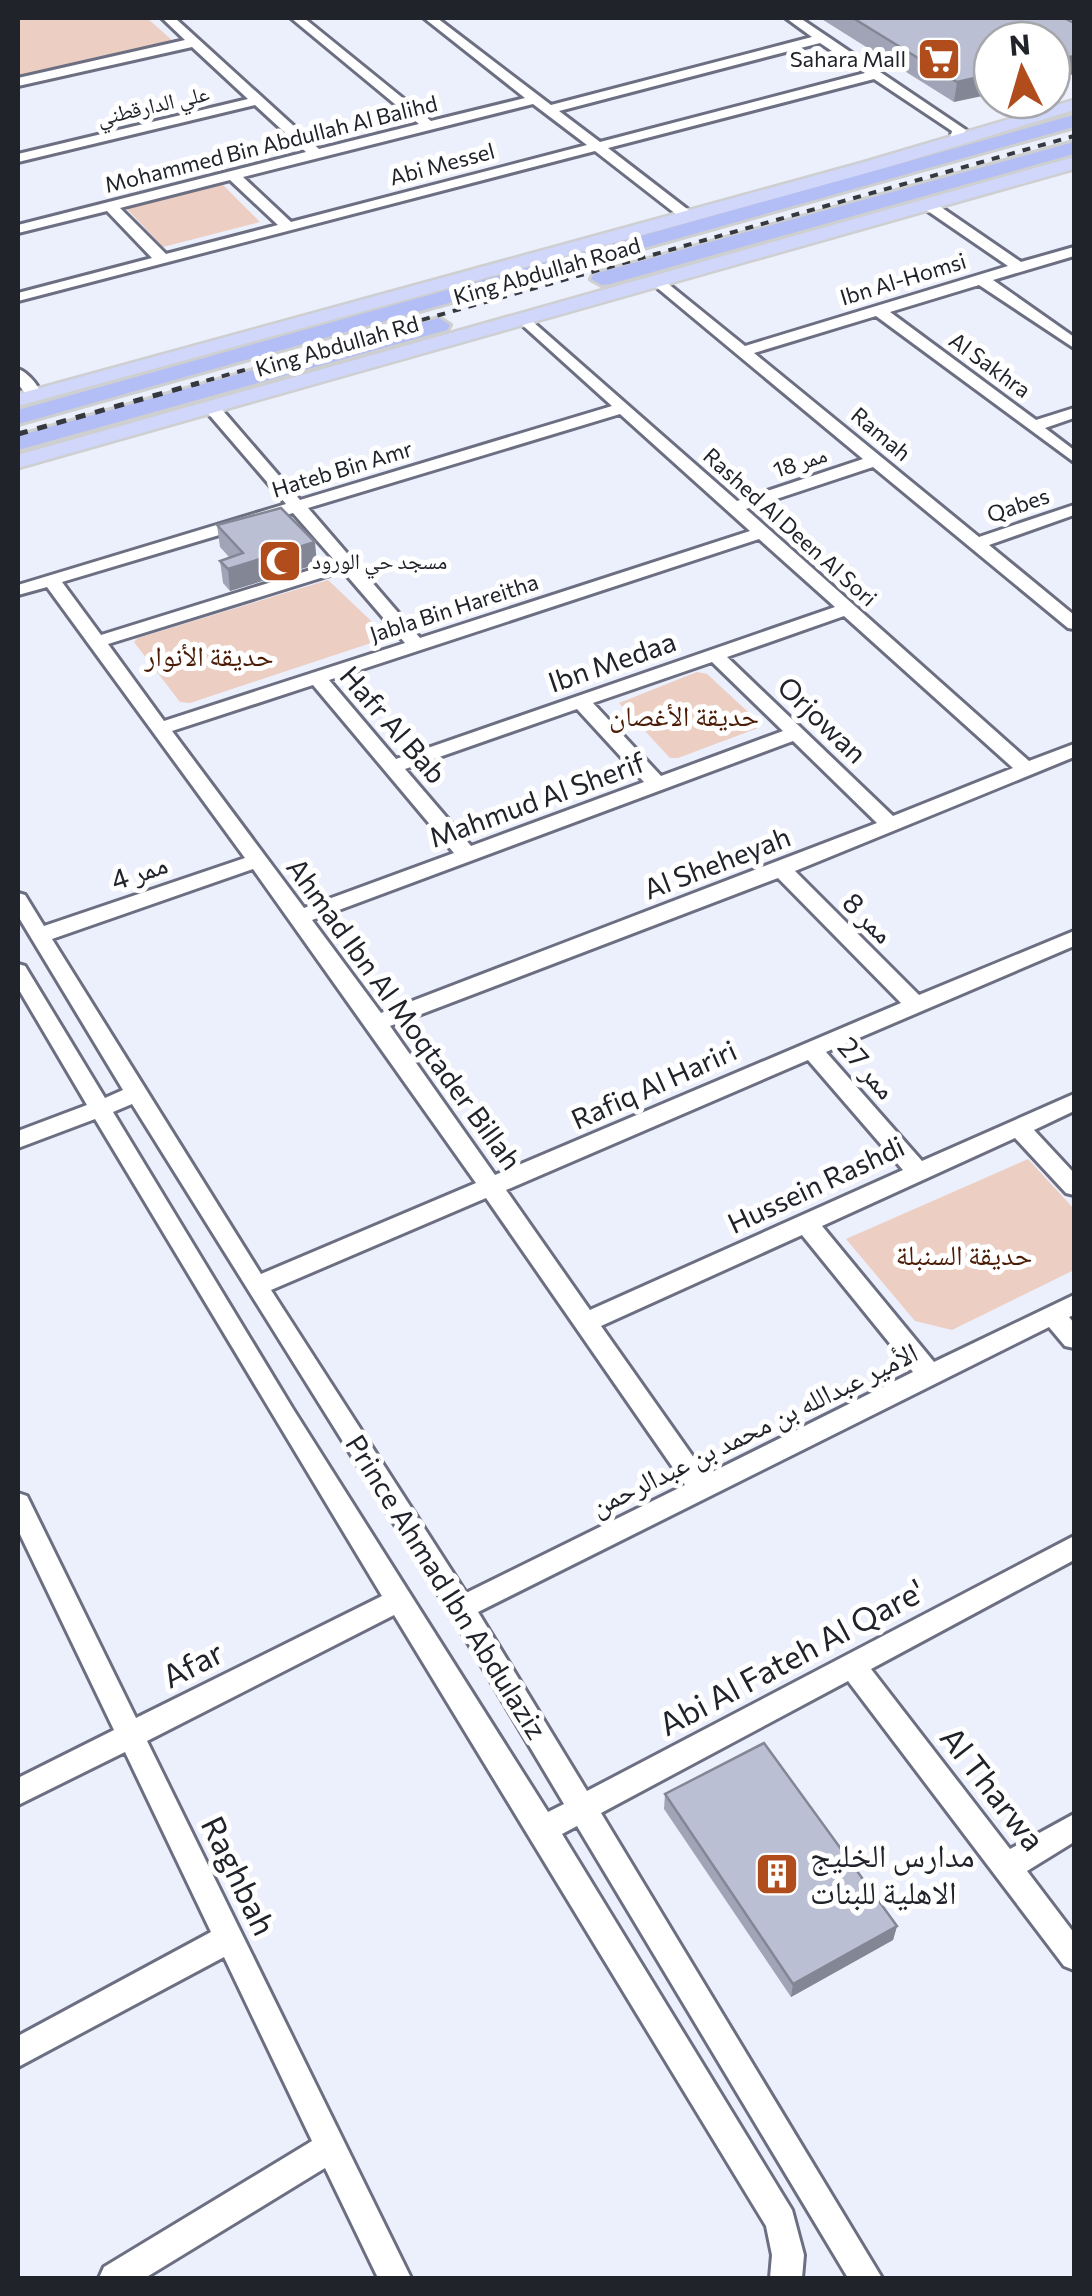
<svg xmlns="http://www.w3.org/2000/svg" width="1092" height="2296" viewBox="0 0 1092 2296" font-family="Commissioner,'Noto Naskh Arabic',sans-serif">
  <rect width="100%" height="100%" fill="#eceffc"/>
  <!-- green -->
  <path fill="#eccec2" d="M18,18H147L173,41L18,76Z
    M221,183L260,222L163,247L125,207Z
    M328,580L386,635L383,639L190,703L180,702L134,642L138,638Z
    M697,672L707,674L760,723L758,728L678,758H670L619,703Z
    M1028,1159L1074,1209V1270L952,1330L915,1321L846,1239Z"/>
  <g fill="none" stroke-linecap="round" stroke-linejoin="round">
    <!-- minor casing -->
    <g stroke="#6c6f82" stroke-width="6">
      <path id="minor" d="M162,18H175L319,149L419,124L291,18H304L431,121L525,98L424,18H437L551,105L812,37L786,18H800L966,130L959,143H949L952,131L874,79L608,148L691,212V218H681L595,151L18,301V293L152,258L107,211L18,233V225L306,152L255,105L18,162V154L248,99L192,47L18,86V78L185,40ZM820,43L865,73L600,142L559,111ZM533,104L587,145L291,222L243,177ZM230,180L278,225L166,254L120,208Z
        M922,201H932L1021,262L1074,247V256L993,280L1074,337V348L979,285L890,312L1036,420L1074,408V418L1045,428L1074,450V462L876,316L754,353L979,537L1074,505V515L989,545L1074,615V629L1068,628L873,467L746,509L1029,761L1074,744V757L795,871L919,995L1074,931V946L826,1052L922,1161L1074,1094V1111L1034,1130L1074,1173V1195L1066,1193L1015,1138L822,1226L934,1362L1074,1295V1315L1069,1317L1074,1323V1348L1065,1346L1049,1327L478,1612L587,1791L1074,1536V1560L871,1669L1010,1849L1074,1814V1842L1027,1871L1074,1933V1970L1064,1966L848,1681L601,1813L882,2278H848L577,1826L562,1834L792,2210L804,2255L802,2278H770L772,2255L766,2226L394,1615L147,1741L411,2278H378L325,2168L145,2278H99L104,2267L312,2141L224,1957L18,2067V2036L211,1932L125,1752L18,1805V1778L114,1730L18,1530V1493L27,1496L136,1718L382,1596L95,1119L18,1148V1131L87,1105L18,988V964L25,966L105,1098L123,1090L18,916V893L25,895L44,926L245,858L47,587L18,595V585L286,504L206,411V405H218L300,500L612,406L519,322V316L524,314L737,501L863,459L649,281L661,278L745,346L1008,266L922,207ZM620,414L750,531L420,638L308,508ZM293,513L336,562L101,635L62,582ZM759,539L835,607L396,759L329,680ZM343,571L405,643L164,721L108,644ZM844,616L1013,768L893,816L727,657ZM712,662L783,731L661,776L593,703ZM313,685L454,853L304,908L172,731ZM577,709L644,782L471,846L405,769ZM793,741L877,823L381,1013L312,920ZM253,869L476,1183L261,1274L52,939ZM778,878L901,1003L495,1175L390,1026ZM808,1060L903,1170L590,1310L506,1190ZM132,1104L452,1616L564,1804L548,1812L293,1409L113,1112ZM486,1198L685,1485L466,1593L271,1290ZM802,1235L913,1372L706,1475L601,1326Z
        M18,369C28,372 43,390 41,398H29L18,384Z"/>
    </g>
    <!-- major casing -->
    <g stroke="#cecfd0" stroke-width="5">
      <path id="major" d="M1074,100V110L875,171L18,406V394L861,163Z
        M1074,157V169L18,468V455Z"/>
    </g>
    <!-- highway casing -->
    <g stroke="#cecfd0" stroke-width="6">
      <path id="highway" d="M1074,115V127L18,424V410Z
        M1074,142V154L610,284L602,285L591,279L594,274Z
        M439,318L450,325L447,330L18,450V436Z"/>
    </g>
    <!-- minor -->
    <use href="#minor" fill="#fff" fill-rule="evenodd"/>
    <!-- major -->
    <use href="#major" fill="#d1d7fa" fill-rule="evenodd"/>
    <!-- highway -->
    <use href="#highway" fill="#b3bdf6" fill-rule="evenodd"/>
    <!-- rail-far1 -->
    <path stroke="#363840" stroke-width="4" stroke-dasharray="8 8" stroke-linecap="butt" d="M191,385L1074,136"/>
    <!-- rail -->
    <path stroke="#363840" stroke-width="5" stroke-dasharray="10 10" stroke-linecap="butt" d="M18,434L199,383"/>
  </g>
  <!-- wall -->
  <path fill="#a1a4b6" d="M820,18H1064L954,102Z
    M217,525L317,564L230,591L223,583L220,561L230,558L220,547Z
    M665,1794L897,1926L893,1940L791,1997L664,1809Z"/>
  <!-- shaded-wall -->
  <path fill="#838694" d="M1074,56V74L1052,80V61Z
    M992,74V94L954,102L957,82Z
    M315,542L317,564L230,591L228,569Z
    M897,1926L893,1940L791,1997L793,1984Z"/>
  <!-- building -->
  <path fill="#bbbfd4" stroke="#838694" stroke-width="2.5" d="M853,18H1064L1074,23V56L1052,61V40H992V74L957,82Z
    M281,508L315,542L228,569L220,561L243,553L217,525Z
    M764,1743L897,1926L793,1984L665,1794Z"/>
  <!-- icons -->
  <defs>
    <g id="supermarket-square" transform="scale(2.25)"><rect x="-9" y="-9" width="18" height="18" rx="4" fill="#b14d1c" stroke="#fff"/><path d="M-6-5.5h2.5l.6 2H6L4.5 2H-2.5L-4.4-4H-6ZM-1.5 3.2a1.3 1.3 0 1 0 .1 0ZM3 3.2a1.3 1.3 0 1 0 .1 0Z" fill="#fff"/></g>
    <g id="mosque-square" transform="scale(2.25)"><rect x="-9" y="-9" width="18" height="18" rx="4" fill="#b14d1c" stroke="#fff"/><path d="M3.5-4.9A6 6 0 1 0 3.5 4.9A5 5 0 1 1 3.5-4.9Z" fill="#fff"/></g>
    <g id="building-square" transform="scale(2.25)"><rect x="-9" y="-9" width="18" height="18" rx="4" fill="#b14d1c" stroke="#fff"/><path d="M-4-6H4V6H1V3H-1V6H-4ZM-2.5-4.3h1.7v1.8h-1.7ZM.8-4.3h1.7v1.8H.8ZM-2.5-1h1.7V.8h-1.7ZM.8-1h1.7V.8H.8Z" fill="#fff"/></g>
  </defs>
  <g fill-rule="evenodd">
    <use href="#supermarket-square" x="939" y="59"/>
    <use href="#mosque-square" x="280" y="561"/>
    <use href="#building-square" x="777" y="1874"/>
  </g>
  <g text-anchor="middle" stroke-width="10" stroke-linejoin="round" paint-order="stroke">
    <!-- far-poi labels -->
    <g font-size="22" fill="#21232b" stroke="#fff" text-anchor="end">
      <text x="906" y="67">Sahara Mall</text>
      <text x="312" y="569" text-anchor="start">مسجد حي الورود</text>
    </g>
    <!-- far-street labels -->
    <g font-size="22" fill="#21232b" stroke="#fff">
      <text transform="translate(153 105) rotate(-13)" y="8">علي الدارقطني</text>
      <text transform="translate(271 144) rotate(-14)" y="8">Mohammed Bin Abdullah Al Balihd</text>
      <text transform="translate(442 164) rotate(-15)" y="8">Abi Messel</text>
      <text transform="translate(547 271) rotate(-16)" y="8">King Abdullah Road</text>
      <text transform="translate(903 279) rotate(-17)" y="8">Ibn Al-Homsi</text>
      <text transform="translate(337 346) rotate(-16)" y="8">King Abdullah Rd</text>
      <text transform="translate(990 365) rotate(36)" y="8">Al Sakhra</text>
      <text transform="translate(881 434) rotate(40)" y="8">Ramah</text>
      <text transform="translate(800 462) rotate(-18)" y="8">ممر 18</text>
      <text transform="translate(342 469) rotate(-17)" y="8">Hateb Bin Amr</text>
      <text transform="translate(1018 505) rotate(-19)" y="8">Qabes</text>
      <text transform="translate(790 527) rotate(42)" y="8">Rashed Al Deen Al Sori</text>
      <text transform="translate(454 608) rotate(-18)" y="8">Jabla Bin Hareitha</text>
    </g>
    <!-- park labels -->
    <g font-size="28" fill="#4b1c06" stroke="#fff">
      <text x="209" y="666">حديقة الأنوار</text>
      <text x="684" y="726">حديقة الأغصان</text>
      <text x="964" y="1265">حديقة السنبلة</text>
    </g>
    <!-- street labels -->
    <g font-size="28" fill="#21232b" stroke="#fff">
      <text transform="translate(612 662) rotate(-19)" y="10">Ibn Medaa</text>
      <text transform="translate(822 720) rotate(44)" y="10">Orjowan</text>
      <text transform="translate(393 725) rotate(49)" y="10">Hafr Al Bab</text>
      <text transform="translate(537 800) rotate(-20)" y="10">Mahmud Al Sherif</text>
      <text transform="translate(717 863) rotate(-21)" y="10">Al Sheheyah</text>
      <text transform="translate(139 872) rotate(-19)" y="10">ممر 4</text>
      <text transform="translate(868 918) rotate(45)" y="10">ممر 8</text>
      <text transform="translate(404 1014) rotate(54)" y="10">Ahmad Ibn Al Moqtader Billah</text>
      <text transform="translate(867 1068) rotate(49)" y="10">ممر 27</text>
      <text transform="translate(654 1085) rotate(-24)" y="10">Rafiq Al Hariri</text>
      <text transform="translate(816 1185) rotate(-25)" y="10">Hussein Rashdi</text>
      <text transform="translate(754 1429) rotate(-26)" y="10">الأمير عبدالله بن محمد بن عبدالرحمن</text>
      <text transform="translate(446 1587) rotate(58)" y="10">Prince Ahmad Ibn Abdulaziz</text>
    </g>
    <!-- near-street labels -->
    <g font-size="32" fill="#21232b" stroke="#fff">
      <text transform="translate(792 1658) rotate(-28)" y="11">Abi Al Fateh Al Qare'</text>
      <text transform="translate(193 1665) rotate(-27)" y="11">Afar</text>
      <text transform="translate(992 1789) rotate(52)" y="11">Al Tharwa</text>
      <text transform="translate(238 1876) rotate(64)" y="11">Raghbah</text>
    </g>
    <!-- near-poi labels -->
    <g font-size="32" fill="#21232b" stroke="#fff" text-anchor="start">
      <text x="810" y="1867">مدارس الخليج<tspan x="810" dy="37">الاهلية للبنات</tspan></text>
    </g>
  </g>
  <!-- border -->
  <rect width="1092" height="2296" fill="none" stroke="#21232b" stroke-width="40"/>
  <!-- north arrow -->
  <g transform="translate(1022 70) rotate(355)"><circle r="48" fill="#ffffff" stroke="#a6a7aa" stroke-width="2.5"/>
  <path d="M0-8L18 38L0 25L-18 38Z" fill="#b14d1c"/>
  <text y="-15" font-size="28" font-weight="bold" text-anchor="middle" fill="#21232b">N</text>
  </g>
</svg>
